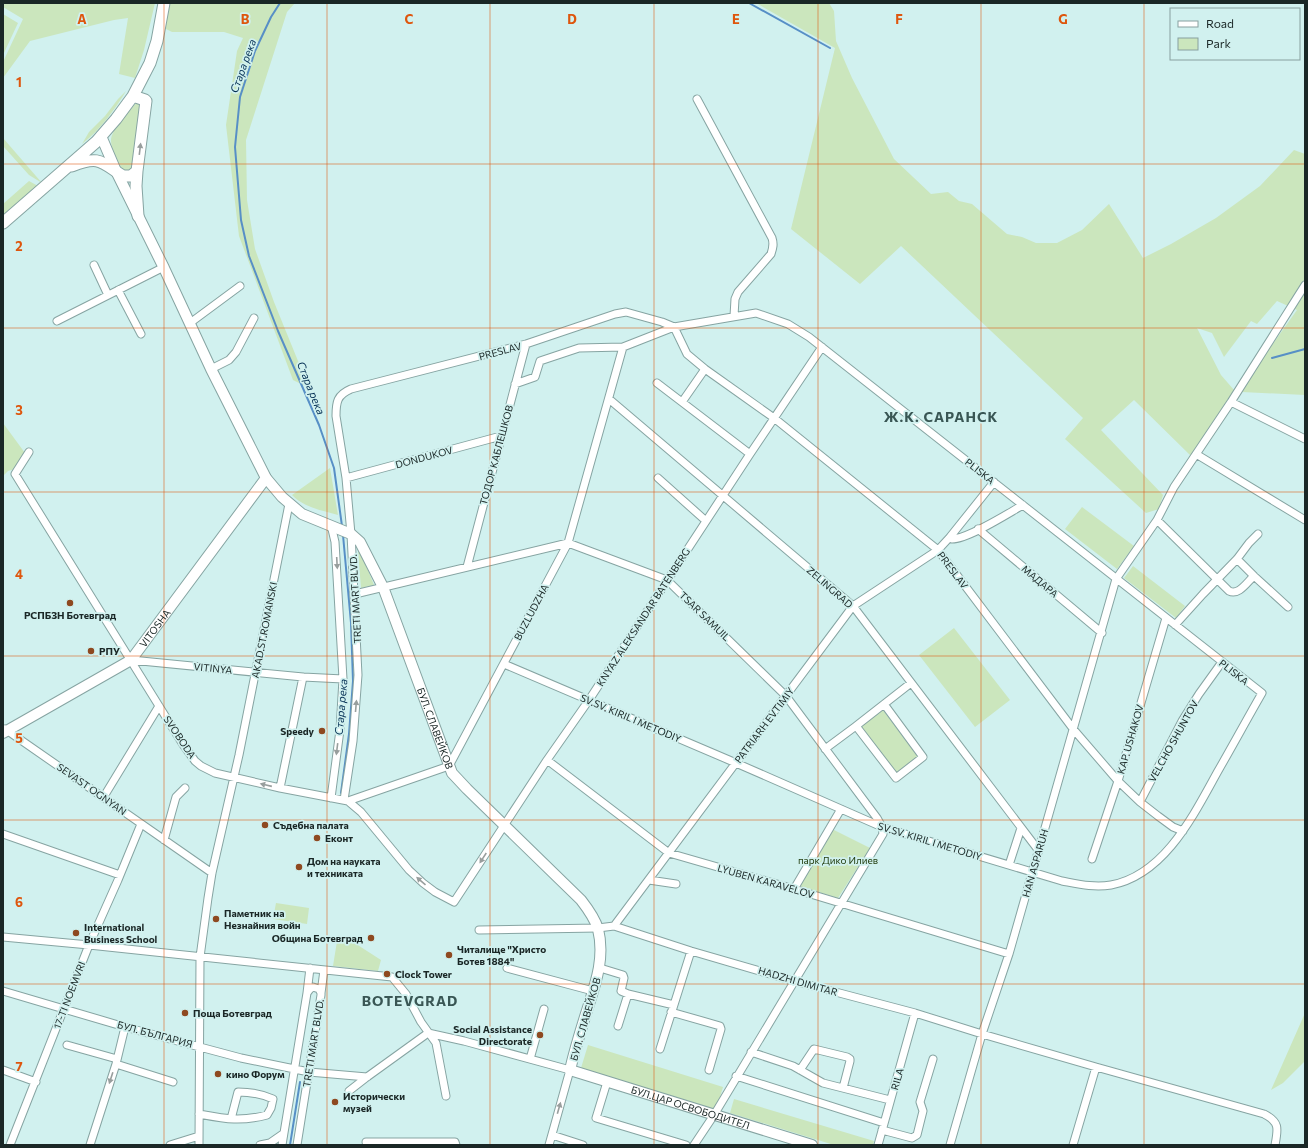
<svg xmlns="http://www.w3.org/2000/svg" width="1308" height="1148" viewBox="0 0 1308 1148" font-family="Commissioner,sans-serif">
  <rect width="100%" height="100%" fill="#d1f1ef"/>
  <!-- green -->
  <path fill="#cbe6bd" d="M3,3H17L22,4L24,3H155L144,50L135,78L119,74L128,18L114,20L30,41L3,78V62L23,19L3,7Z
    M166,3H295L287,12L246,140L247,200L255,249L274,302L309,388L293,380L239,236L226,125L237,51L243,38L224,32H172L162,27Z
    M756,3H829L834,11L836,41L852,78L894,159L931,194L948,192L959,201L972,204L1007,234L1022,237L1036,243H1057L1082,230L1109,204L1143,258L1171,244L1216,218L1260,186L1294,150L1305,154V395L1242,392L1264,356L1297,310L1277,301L1257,324L1251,321L1224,357L1212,333L1197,328L1221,375L1234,390L1191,456L1134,400L1101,430L1163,495L1159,509L1146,513L1065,439L1083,418L901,246L860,284L791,229L835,48Z
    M3,14L18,23L3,55Z
    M126,91C114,111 100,130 82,144L89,132L105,116L118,99Z
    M139,101L142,103L133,170L130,173L123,172C120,163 112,152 111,142C110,130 128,113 136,103Z
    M3,138L42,183L29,175L3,146Z
    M29,181L38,186L3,217V204Z
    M3,423L25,453L15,469L8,471L3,476Z
    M330,468L338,515C321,510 305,508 292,495Z
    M1082,507L1134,546L1117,569L1065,529Z
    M358,551L363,558L374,585L361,588Z
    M1133,566L1185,606L1176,618L1124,578Z
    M954,628L1010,700L975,727L919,655Z
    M883,710L919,758L896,775L860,726Z
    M832,829L870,848L838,898L799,886Z
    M276,903L309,908L307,924L273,919Z
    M338,935L353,942L381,960L378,971L333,966Z
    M1305,1013V1061L1283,1083L1271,1090Z
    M588,1045L723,1087L716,1110L581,1068Z
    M734,1099L874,1141L873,1145H834L730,1113Z"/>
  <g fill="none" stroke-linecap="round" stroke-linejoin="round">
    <!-- stream -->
    <path stroke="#578fc6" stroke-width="2" d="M280,3L271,17L255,51L240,97L235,147L241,220L249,256L278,331L319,425L334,468L342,526
      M749,3L830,48
      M1272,358L1305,349
      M341,793L349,734L353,681L351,623L343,535
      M290,1145L300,1082"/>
    <!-- street casing -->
    <g stroke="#86a4a2" stroke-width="9">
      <path id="street" d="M697,99L772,238C774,244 773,248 771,254L738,292L735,299L734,316
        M94,265L108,295
        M118,290L141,334
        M57,321L164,267
        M190,323L240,286
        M674,327L687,354L705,369L774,418L938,550L1074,730L1118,781L1140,802L1158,816L1173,827L1183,831
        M211,369L229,360L236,352L254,318
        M657,383L750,454
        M609,399L853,606L1039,851
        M682,402L705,369
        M1231,402L1305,439
        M29,452L15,474L182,743L195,761L201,766L215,773L280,788L348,801L361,812L409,870L423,883L435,892L454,902L547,760L589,700L750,454L822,347
        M1196,454L1305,520
        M346,478L501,436
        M658,478L706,521
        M1157,520L1229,591C1239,596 1247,582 1254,576L1288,607
        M331,525L335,542L343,679L340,730L331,798
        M978,529L1102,633
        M950,537L952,539C968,539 1007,514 1023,505
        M1237,559L1254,576
        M467,567L526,344
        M355,594L568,543L667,580L786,696L877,818L882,827L883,834L714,1115L694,1145
        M1175,625L1203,594L1237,559L1249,543L1258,534
        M131,660L303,677L343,679
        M504,664L736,763L882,827L1062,881C1078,884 1094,888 1111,885C1165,875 1194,814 1218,771C1233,745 1247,719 1262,693L809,337L788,324L756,313L674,327L623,347L579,348L540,361L535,377L515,384
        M884,704L923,757L896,778L856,726L911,683
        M5,729L212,873
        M825,749L856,726
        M547,760L669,853L794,889L1009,954
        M280,788L303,677
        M103,798L159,706
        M344,800L353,741L358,675L351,534L346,478L336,416C336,402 337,395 351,389L526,344L615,314L626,312L662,322L674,327
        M348,801L449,766L568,543L623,347
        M1140,802L1182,721L1199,694L1222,662
        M3,834L120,875
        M164,840L176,797L185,788
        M1092,859L1118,781L1166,618
        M1009,865L1021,828
        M649,880L676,884
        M794,889L841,809
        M614,926L853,606L938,550L950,537L994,482
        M479,930L598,928L614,926L691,951L794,981L915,1013L982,1034L1096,1067L1264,1114C1280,1122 1278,1129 1275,1145
        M3,937L89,945L392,977L406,994L421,1022L436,1043L446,1096
        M507,968L593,991
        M600,968L623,975L624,978L621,991L628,994
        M3,991L125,1027L241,1058L309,1072L367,1077
        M307,993L310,968
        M321,993L324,970
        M671,1012L720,1026L721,1029L709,1070
        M618,1026L628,994L674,1005
        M428,1033L464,1041L570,1070L549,1145
        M67,1045L117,1059
        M660,1049L691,951
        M751,1052L793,1066L823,1083L890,1100
        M530,1059L544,1009
        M116,1064L173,1082
        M3,1070L36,1082
        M800,1070L814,1049L847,1057L850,1059V1061L843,1088
        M736,1076L884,1123
        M607,1082L596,1118L686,1145
        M349,1091L367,1077L428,1033
        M199,1114C226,1119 240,1122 267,1115L271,1108L273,1099C262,1094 249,1092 238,1092L231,1119
        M882,1130L912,1138L917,1135L923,1111L920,1102L933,1059
        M552,1135L583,1145
        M366,1142H455L456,1145
        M10,1145L89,945L118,880L141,824
        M90,1145L116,1064L125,1027
        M170,1145L199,1136
        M199,1145L200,957L208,898L212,873L239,755L289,504
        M260,1145L270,1143L283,1134
        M282,1145L307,993L310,989L313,987L319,989L321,993V995L297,1145
        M878,1145L915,1013
        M950,1145L982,1034L1009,954L1116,579L1157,520L1174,487L1231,402L1305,285
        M1073,1145L1096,1067"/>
    </g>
    <!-- secondary casing -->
    <g stroke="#86a4a2" stroke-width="12">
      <g id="secondary">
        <path id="s1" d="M101,136L116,171L164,268L211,369L266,478L282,497L302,514L351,534L360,542L383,587L452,773L467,789L581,900C588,909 595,919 598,929C606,961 593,990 584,1020C579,1036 574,1053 570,1070L812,1145"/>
        <path id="s2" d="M3,733L131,660L266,478"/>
      </g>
    </g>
    <!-- primary casing -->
    <g stroke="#86a4a2" stroke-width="13">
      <path id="primary" d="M133,96L145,100L146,101L137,171L136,186L138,216
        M72,166C100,155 101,162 123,176H131L137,171
        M3,223L96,142L116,119L133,96L150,63L157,41L164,3"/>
    </g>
    <!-- street -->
    <use href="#street" stroke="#fff" stroke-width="7"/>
    <!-- secondary -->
    <use href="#secondary" stroke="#fff" stroke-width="10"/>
    <!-- primary -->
    <use href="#primary" stroke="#fff" stroke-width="11"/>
  </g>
  <!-- one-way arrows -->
  <defs><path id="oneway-solid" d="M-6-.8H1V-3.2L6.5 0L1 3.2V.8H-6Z"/></defs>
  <g fill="#989e9d">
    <use href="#oneway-solid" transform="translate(140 149) rotate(-83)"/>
    <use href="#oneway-solid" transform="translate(337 563) rotate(87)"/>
    <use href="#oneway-solid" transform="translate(356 706) rotate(-85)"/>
    <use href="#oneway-solid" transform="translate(337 749) rotate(97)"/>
    <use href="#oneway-solid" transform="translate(266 785) rotate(-167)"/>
    <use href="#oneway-solid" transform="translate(483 858) rotate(123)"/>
    <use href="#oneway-solid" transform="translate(421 881) rotate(-139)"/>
    <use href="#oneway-solid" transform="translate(111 1078) rotate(108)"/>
    <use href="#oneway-solid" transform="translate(559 1108) rotate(-74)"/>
  </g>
  <!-- grid -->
  <path fill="none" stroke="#de560d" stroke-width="1" stroke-opacity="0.55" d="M164,3V1145M327,3V1145M490,3V1145M654,3V1145M818,3V1145M981,3V1145M1144,3V1145M3,164H1305M3,328H1305M3,492H1305M3,656H1305M3,820H1305M3,984H1305"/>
  <!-- markers -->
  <g fill="#8e4920" stroke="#d1f1ef" stroke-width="1.5">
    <circle cx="70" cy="603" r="4"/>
    <circle cx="91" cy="651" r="4"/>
    <circle cx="322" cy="731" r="4"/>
    <circle cx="265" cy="825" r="4"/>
    <circle cx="317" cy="838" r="4"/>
    <circle cx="299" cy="867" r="4"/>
    <circle cx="216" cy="919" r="4"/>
    <circle cx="76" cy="933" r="4"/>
    <circle cx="371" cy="938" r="4"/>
    <circle cx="449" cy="955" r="4"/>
    <circle cx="387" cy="974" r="4"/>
    <circle cx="185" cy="1013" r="4"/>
    <circle cx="540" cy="1035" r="4"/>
    <circle cx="218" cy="1074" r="4"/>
    <circle cx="335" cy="1102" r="4"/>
  </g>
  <g text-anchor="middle" stroke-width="3.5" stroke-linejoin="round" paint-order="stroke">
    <!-- street labels -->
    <g font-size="10" fill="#1a2726" stroke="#d1f1ef">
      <text transform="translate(500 351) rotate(-15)" y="4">PRESLAV</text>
      <text transform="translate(496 455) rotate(-75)" y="4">ТОДОР КАБЛЕШКОВ</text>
      <text transform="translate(424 457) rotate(-15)" y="4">DONDUKOV</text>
      <text transform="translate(980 471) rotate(38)" y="4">PLISKA</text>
      <text transform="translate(953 570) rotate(53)" y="4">PRESLAV</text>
      <text transform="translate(1040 581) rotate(40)" y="4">МАДАРА</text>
      <text transform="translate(830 587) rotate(41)" y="4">ZELINGRAD</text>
      <text transform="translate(355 599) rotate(-93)" y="4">TRETI MART BLVD.</text>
      <text transform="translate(531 612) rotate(-62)" y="4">BUZLUDZHA</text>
      <text transform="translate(705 616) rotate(44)" y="4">TSAR SAMUIL</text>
      <text transform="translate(643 617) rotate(-57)" y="4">KNYAZ ALEKSANDAR BATENBERG</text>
      <text dy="4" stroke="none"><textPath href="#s2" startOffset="187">VITOSHA</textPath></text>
      <text transform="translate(264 630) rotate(-79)" y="4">AKAD.ST.ROMANSKI</text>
      <text transform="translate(213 668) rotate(6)" y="4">VITINYA</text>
      <text transform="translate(1234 672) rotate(38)" y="4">PLISKA</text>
      <text transform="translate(631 718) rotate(23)" y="4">SV.SV. KIRIL I METODIY</text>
      <text transform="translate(764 725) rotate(-53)" y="4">PATRIARH EVTIMIY</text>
      <text dy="4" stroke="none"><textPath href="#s1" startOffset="697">БУЛ. СЛАВЕЙКОВ</textPath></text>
      <text transform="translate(180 737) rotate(56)" y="4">SVOBODA</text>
      <text transform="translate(1130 739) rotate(-74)" y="4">KAP. USHAKOV</text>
      <text transform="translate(1173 741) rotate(-61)" y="4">VELCHO SHUNTOV</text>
      <text transform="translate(92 789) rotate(35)" y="4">SEVAST OGNYAN</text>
      <text transform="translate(930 841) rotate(17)" y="4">SV.SV. KIRIL I METODIY</text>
      <text transform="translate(1035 863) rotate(-74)" y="4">HAN ASPARUH</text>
      <text transform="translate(766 881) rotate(16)" y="4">LYUBEN KARAVELOV</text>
      <text transform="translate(798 981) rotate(16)" y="4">HADZHI DIMITAR</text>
      <text transform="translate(69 995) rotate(-69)" y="4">17-TI NOEMVRI</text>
      <text transform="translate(585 1019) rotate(-74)" y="4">БУЛ. СЛАВЕЙКОВ</text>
      <text transform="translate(155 1034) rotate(15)" y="4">БУЛ. БЪЛГАРИЯ</text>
      <text transform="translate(313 1043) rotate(-81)" y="4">TRETI MART BLVD.</text>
      <text transform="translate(897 1079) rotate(-74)" y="4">RILA</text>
      <text dy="4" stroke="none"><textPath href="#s1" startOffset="1231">БУЛ.ЦАР ОСВОБОДИТЕЛ</textPath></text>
    </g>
    <!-- poi labels -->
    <g font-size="10" font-weight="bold" fill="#1a2726" stroke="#d1f1ef" text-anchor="start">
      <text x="70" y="619" text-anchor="middle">РСПБЗН Ботевград</text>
      <text x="99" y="655">РПУ</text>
      <text x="314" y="735" text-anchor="end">Speedy</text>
      <text x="273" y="829">Съдебна палата</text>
      <text x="325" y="842">Еконт</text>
      <text x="307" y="865">Дом на науката<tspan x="307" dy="12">и техниката</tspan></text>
      <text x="224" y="917">Паметник на<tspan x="224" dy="12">Незнайния войн</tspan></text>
      <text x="84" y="931">International<tspan x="84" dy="12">Business School</tspan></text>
      <text x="363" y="942" text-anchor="end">Община Ботевград</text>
      <text x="457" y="953">Читалище "Христо<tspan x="457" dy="12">Ботев 1884"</tspan></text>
      <text x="395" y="978">Clock Tower</text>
      <text x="193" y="1017">Поща Ботевград</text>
      <text x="532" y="1033" text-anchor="end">Social Assistance<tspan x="532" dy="12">Directorate</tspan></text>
      <text x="226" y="1078">кино Форум</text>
      <text x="343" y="1100">Исторически<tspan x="343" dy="12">музей</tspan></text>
    </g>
    <!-- park labels -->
    <g font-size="10" fill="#223d0e" stroke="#d1f1ef">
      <text x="838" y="864">парк Дико Илиев</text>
    </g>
    <!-- water labels -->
    <g font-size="11" font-style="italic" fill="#042f53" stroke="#d1f1ef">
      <text transform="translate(243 66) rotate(-70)" y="4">Стара река</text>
      <text transform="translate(311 388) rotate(68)" y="4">Стара река</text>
      <text transform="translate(341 707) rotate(-85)" y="4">Стара река</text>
    </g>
    <!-- district labels -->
    <g font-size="14" font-weight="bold" letter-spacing="1" fill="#395654" stroke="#d1f1ef">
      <text x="941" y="422">Ж.К. САРАНСК</text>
      <text x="410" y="1006">BOTEVGRAD</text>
    </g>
  </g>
  <g font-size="13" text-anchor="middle" font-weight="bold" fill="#de560d" stroke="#d1f1ef" stroke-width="3.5" stroke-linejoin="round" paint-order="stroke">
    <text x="82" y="24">A</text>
    <text x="245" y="24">B</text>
    <text x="409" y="24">C</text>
    <text x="572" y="24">D</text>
    <text x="736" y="24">E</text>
    <text x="899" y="24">F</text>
    <text x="1063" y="24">G</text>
    <text x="19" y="87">1</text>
    <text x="19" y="251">2</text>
    <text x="19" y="415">3</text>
    <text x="19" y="579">4</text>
    <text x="19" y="743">5</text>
    <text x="19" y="907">6</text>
    <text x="19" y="1071">7</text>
  </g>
  <!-- border -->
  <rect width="1308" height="1148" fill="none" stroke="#1a2726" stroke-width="8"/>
  <!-- legend -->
  <rect x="1170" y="8" width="130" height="52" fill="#d1f1ef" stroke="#88a09f"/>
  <rect x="1178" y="21" width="20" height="6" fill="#ffffff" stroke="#88a09f"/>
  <text x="1206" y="28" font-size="12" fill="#1a2726">Road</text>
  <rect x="1178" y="38" width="20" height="12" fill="#cbe6bd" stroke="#88a09f"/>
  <text x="1206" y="48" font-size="12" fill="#1a2726">Park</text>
</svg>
